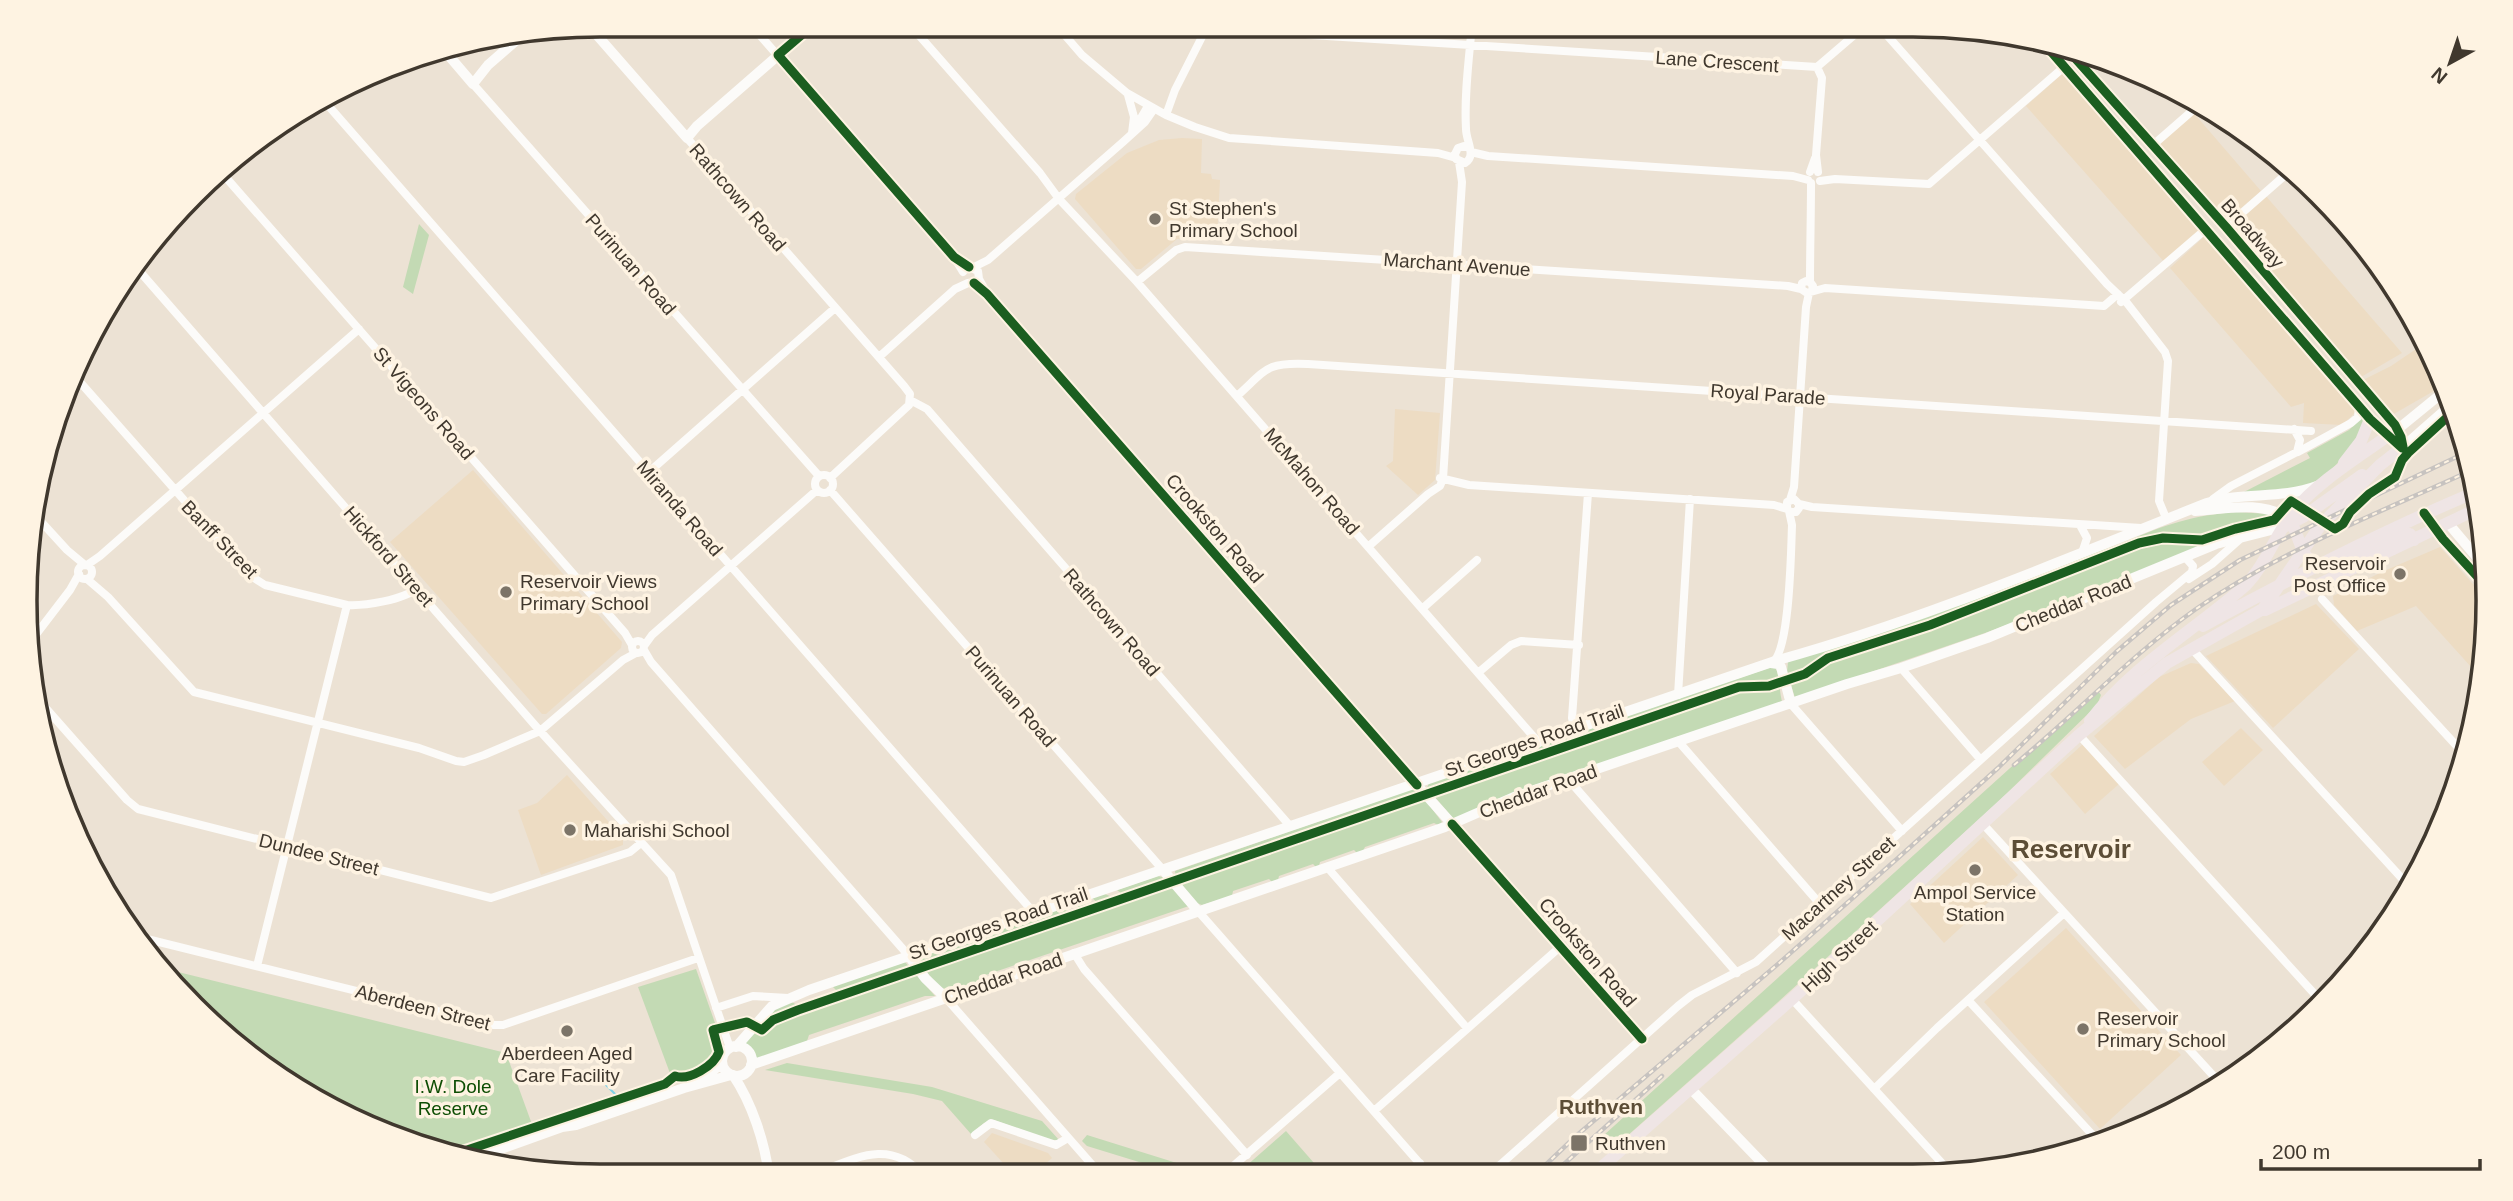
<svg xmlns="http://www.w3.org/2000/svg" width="2513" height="1201" viewBox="0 0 2513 1201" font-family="Arial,sans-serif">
  <rect width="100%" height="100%" fill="#ece2d4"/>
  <!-- built -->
  <path fill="#eddcc3" d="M2063,73L2206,229L2166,264L2026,106Z
    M2192,111L2261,191L2226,221L2157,141Z
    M1182,138L1202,139L1201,173L1211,174L1212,179L1220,180L1217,240L1177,239L1141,269H1136L1075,199L1076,194L1127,153L1159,140Z
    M2265,195L2402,353L2361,377L2231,225Z
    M2209,232L2357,411L2342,425L2303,423L2304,403L2291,407L2170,268Z
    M2425,343L2446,384L2392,415L2363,380L2391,366Z
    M1395,409L1440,413L1435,480L1418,495L1386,466L1393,461Z
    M473,470L622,642L621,648L546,714H542L390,542Z
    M2440,547L2488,601L2481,678L2416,606L2357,631L2334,605L2333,596L2384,571Z
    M2316,604L2359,649L2273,728L2206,656Z
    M2191,663L2199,664L2235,701L2191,719L2125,769L2094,736L2159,677Z
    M2241,728L2263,750L2224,786L2202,762Z
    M2083,744L2119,784L2085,814L2050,774Z
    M567,775L623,838V845L541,875L518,810L537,803Z
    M1983,837L2018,875L1944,943L1910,904Z
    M2066,928L2181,1055L2100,1129L1984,1002Z
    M992,1133L1048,1153L1052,1158L1041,1168L1036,1163L1021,1175H1014L984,1142Z"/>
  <!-- green -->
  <path fill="#c3dab4" d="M419,224L429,235L413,294L403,287Z
    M2362,417L2366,423C2348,450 2330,483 2294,489C2278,492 2260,491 2244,492L2310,458L2307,453L2349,430Z
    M2236,512L2270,514L2281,520L2280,523L1985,633L1795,698L1787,672L1788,662L2125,542C2164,525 2194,515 2236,512Z
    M1775,666C1780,677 1779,690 1782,702L1457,818H1453L1427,788L1429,783Z
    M2098,691L2101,695L2097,705L1998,802L1767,1012L1617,1145L1604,1135L2061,722Z
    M1413,789L1423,797L1442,822L1438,825L1434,823L1365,847L1363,851L1357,853L1354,850L1320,862L1319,866L1316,867L1313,864L1279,876L1278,880L1272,882L1269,879L1233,891L1232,896L1202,905L1197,903L1176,878L1175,871Z
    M1158,876L1162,877L1189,906L980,977L979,982C956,989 946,998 930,976C925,969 919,965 920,957L1062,908L1070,912L1080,909L1074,904L1079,902L1087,906L1098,903L1092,898L1105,894L1112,897L1122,894L1117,890Z
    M905,962L935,996H925L809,1035L807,1041L755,1061L751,1052L743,1044L767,1014L790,1001L797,1005L837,991L832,986Z
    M166,969L506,1053L533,1127L453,1155L380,1132L280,1079L244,1049L181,984L175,983Z
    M696,969L721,1040C713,1062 693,1071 671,1076L638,987Z
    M787,1063L932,1087L1042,1121L1059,1140H1051L994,1120L984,1123L971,1134L942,1101L913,1094L765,1070Z
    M1286,1131L1321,1171L1319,1174H1237Z
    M1087,1135L1212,1174H1178L1087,1146L1082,1141Z"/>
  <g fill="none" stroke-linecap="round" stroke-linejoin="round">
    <!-- stream -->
    <path stroke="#7ed0e6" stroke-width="2" d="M601,1070L606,1085L619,1098"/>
    <!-- street -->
    <path stroke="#fcfbf9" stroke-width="8" d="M751,25L954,257L963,272
      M910,25L1040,173L1059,199L1137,282L1539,743
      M1056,25L1082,55L1127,93L1166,115L1195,127L1229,138L1438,153L1456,158
      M1261,25L1311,35L1817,67L1866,25
      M1878,25L2107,284L2127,303L2165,352L2168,361L2159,501L2166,518
      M1817,67L1822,78L1816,155L1818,172
      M473,84L819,476
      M1128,95L1134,117L1132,133
      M326,103L1035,914
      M1166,115L1175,90L1208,25
      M1135,128L1148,106
      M687,138L904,386L910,394L909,405
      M2153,145L2200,104
      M1469,148L1464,146L1458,148L1455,154L1456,159L1465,163C1477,156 1466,141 1466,129C1464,95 1469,59 1472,25
      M1471,152L1488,156L1793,176L1808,180
      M1810,172L1815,158
      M222,173L625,633L632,645
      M1820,181L1835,179L1929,184L2064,67
      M2226,227L2291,170
      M135,266L540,731L671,875L730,1048
      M969,267L978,271L979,279L984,288
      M974,267L988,260L1123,142L1145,122L1154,109
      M1137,282L1176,250L1185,247L1788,286L1801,289
      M1810,282C1810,249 1811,216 1811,183
      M974,283L987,294L1417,785
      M1812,290L1813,286L1810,282L1806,281L1802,283L1801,289L1807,293L1825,288L2104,306L2118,294
      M2121,302L2206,229
      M879,357L955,289L968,283
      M72,373L251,576L265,585L347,605C364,606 404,600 417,588
      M1237,396C1267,369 1266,362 1308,364L2311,431
      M910,400L927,409L1290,826
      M2298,452L2351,423L2358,417L2359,407
      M649,472L835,308
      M815 484a9 9 0 1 1 18 0a9 9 0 1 1-18 0Z
      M830,478L909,405
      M1440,478L1469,485L1774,505L1787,509
      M830,490L1163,870
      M2213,499L2231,486L2297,452L2300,440L2294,429
      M1790,500L1794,487L1806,307L1809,293
      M1799,504V508L1796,512H1790L1787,509V502L1794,499L1799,504L1812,507L2141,528
      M35,515L67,550L85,565
      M2080,525L2087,538L2082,553
      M1369,546L1428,494L1440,486L1443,479L1462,182L1459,162
      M87,565L100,556L359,329
      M78 572a7 7 0 1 1 14 0a7 7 0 1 1-14 0Z
      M87,579L108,597L194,692L419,748L456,761L464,762L484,755L540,731L623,660L636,653
      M2189,579L2212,564L2239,540
      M2322,599L2465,755
      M1423,608L1477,560
      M632 647a6 6 0 1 1 12 0a6 6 0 1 1-12 0Z
      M31,641L70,590L79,574
      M644,646L652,635L817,490
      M2191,648L2408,885
      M644,650L651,662L909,956
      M1773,662C1790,648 1791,550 1792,525L1789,511
      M1901,668L1980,759
      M1479,672L1511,645L1521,641L1579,645
      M1678,695L1690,499
      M36,697L127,800L138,809L491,898L630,852L641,843
      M1791,704L1902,831
      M1575,730L1572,718L1588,493
      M2079,735L2320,1000
      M1678,741L1820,904
      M1568,779L1737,973
      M1452,824L1642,1039
      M1983,824L2220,1083
      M1327,867L1467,1028
      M1198,911L1429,1174
      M143,938L494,1025H503L698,958
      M1074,953L1084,969L1247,1155
      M257,966L347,605
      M945,997L1101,1175
      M1792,999L1950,1172
      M1968,1000L2099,1142
      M716,1008L753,996L788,998
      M1874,1089L1937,1028L2064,913
      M1374,1111L1560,947
      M975,1135L991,1123L1056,1145L1068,1138
      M1491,1173L1678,1006L1692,995L1756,962L2156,602L2192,572L2193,566L2185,557
      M1224,1174L1340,1073
      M1410,1174L1420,1163
      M808,1176C850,1162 887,1135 923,1175"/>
    <!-- secondary -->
    <path stroke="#fcfbf9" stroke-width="10" d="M589,26L687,138L697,126L813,25
      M444,50L473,84L488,65L519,38
      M2398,429L2447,389
      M2403,447L2452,404
      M2195,511C2224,509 2264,500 2288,519
      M2448,523L2485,567
      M2435,529L2487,587
      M1771,663L1778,664L1781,667L1791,704
      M1417,785L1452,824
      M1163,870L1198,911
      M909,956L925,978L945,997
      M722 1061a15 15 0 1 1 30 0a15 15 0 1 1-30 0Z
      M736,1047L772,1006L809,990L1775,661C1923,620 2065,559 2207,503C2244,491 2280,500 2317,486
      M751,1065L1445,827L1514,797L1847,684L1901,668L1987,638L2216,544L2283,527
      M733,1075C752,1103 765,1143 769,1176
      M695,1081L715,1069L722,1060
      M1691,1089L1771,1172
      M470,1160L562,1127L576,1125L684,1088L731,1075"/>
    <!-- primary -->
    <path stroke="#efe5e5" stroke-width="12" d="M2041,40L2370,419L2402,448
      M2344,463L2361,441L2370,419
      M2288,519C2301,532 2298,561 2320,564
      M2284,527L2303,517L2362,475
      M2354,554L2366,551L2405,534H2410L2414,540
      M2265,610L2479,508
      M2203,626C2293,577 2384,530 2478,491
      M2090,721C2132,666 2195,630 2246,585C2267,563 2276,532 2296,509C2318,481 2364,454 2393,432
      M1595,1173L1792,999L2079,735L2167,663L2263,609L2320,526L2380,465L2403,447L2401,437L2395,425L2226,227L2066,48"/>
    <!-- rail casing -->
    <g stroke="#c7c3c0" stroke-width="4.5">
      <path id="rail" d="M2014,765C2075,715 2131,655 2196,609C2280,551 2379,513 2472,470
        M1537,1173L1576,1136L1778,964L1898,858L1998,768L2116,652L2171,605L2240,560L2467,452
        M1554,1173L1662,1076"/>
    </g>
    <!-- rail -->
    <use href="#rail" stroke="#fef3e2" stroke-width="2" stroke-dasharray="5" stroke-linecap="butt"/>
    <!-- cycleway casing -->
    <g stroke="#fef3e2" stroke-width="13">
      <path id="cycleway" d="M813,25L778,55L954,257L969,267
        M2041,40L2370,419L2402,448
        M2066,48L2226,227L2395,425L2401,437L2403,447
        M974,283L987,294L1417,785
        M2424,513L2443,539L2487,587
        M1452,824L1642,1039
        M452,1155L665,1084L675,1076C689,1081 714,1066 719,1052L713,1030L747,1022L762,1030L773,1020L798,1010L1739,687L1769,686L1805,674L1828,658L1930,625L2139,543L2163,538L2202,540L2235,529L2274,520L2291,501L2335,529L2343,524L2350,512L2369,494L2395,477L2402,460L2408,453L2454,411"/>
    </g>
    <!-- cycleway -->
    <use href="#cycleway" stroke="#1b5e20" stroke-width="9"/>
  </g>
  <!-- markers -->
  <g fill="#7c7468" stroke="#fef3e2" stroke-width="2.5">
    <circle cx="1155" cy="219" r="7"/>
    <circle cx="2400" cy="574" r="7"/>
    <circle cx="506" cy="592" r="7"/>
    <circle cx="570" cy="830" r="7"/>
    <circle cx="1975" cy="870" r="7"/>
    <circle cx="2083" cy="1029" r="7"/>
    <circle cx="567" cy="1031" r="7"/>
    <rect x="1570" y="1134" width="18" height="18" rx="3.5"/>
  </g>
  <g text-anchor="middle" stroke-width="7" stroke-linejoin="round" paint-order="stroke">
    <!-- street labels -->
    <g font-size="19" fill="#40382e" stroke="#fef3e2">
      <text transform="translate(1717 61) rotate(4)" y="7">Lane Crescent</text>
      <text transform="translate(738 197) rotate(49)" y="7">Rathcown Road</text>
      <text transform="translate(2253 233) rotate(49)" y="7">Broadway</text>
      <text transform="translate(631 264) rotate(49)" y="7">Purinuan Road</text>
      <text transform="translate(1457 264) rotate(4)" y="7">Marchant Avenue</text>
      <text transform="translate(1768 394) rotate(4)" y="7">Royal Parade</text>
      <text transform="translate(424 403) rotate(49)" y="7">St Vigeons Road</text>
      <text transform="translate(1312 481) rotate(49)" y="7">McMahon Road</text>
      <text transform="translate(680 508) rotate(49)" y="7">Miranda Road</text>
      <text transform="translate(1215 528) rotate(49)" y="7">Crookston Road</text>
      <text transform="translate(220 539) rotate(46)" y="7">Banff Street</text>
      <text transform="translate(389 556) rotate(49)" y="7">Hickford Street</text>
      <text transform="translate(2073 603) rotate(-22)" y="7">Cheddar Road</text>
      <text transform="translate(1112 622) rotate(49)" y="7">Rathcown Road</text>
      <text transform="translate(1011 696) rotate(49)" y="7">Purinuan Road</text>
      <text transform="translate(1534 740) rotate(-19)" y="7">St Georges Road Trail</text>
      <text transform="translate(1538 791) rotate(-20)" y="7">Cheddar Road</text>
      <text transform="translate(319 854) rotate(14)" y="7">Dundee Street</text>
      <text transform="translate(1838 888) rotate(-42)" y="7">Macartney Street</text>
      <text transform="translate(998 923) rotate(-19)" y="7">St Georges Road Trail</text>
      <text transform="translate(1588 952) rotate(49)" y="7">Crookston Road</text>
      <text transform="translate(1839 956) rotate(-43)" y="7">High Street</text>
      <text transform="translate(1003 978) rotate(-19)" y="7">Cheddar Road</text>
      <text transform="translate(423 1007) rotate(14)" y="7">Aberdeen Street</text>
    </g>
    <!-- poi labels -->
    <g font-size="19" fill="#40382e" stroke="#fef3e2" text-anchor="start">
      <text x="1169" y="215">St Stephen's<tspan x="1169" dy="22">Primary School</tspan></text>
      <text x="2386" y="570" text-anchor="end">Reservoir<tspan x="2386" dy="22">Post Office</tspan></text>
      <text x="520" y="588">Reservoir Views<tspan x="520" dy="22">Primary School</tspan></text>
      <text x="584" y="837">Maharishi School</text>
      <text x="1975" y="899" text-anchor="middle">Ampol Service<tspan x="1975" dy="22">Station</tspan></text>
      <text x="2097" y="1025">Reservoir<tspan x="2097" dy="22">Primary School</tspan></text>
      <text x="567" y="1060" text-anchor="middle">Aberdeen Aged<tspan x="567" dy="22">Care Facility</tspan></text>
      <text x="1595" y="1150">Ruthven</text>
    </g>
    <!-- park labels -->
    <g font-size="19" fill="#0e4e04" stroke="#fef3e2">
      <text x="453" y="1093">I.W. Dole<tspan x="453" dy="22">Reserve</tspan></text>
    </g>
    <!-- neighbourhood labels -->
    <g font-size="21" font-weight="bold" fill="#5c4d36" stroke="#fef3e2">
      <text x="1601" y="1114">Ruthven</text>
    </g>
    <!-- district labels -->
    <g font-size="26" font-weight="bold" fill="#5c4d36" stroke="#fef3e2">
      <text x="2071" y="858">Reservoir</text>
    </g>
  </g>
  <!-- crop -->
  <path d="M0 0H2513V1201H0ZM600 37H1913A563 563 0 0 1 2476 600V601A563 563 0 0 1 1913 1164H600A563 563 0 0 1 37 601V600A563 563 0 0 1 600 37Z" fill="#fef3e2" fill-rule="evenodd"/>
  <path fill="none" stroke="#40382e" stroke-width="3.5" d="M600 37H1913A563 563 0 0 1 2476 600V601A563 563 0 0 1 1913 1164H600A563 563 0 0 1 37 601V600A563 563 0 0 1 600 37Z"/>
  <!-- north arrow -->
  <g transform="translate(2450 63) rotate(220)" stroke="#fef3e2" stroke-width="5" paint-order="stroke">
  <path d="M0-5L12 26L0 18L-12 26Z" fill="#40382e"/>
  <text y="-10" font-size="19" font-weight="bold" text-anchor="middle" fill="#40382e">N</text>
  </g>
  <!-- scale -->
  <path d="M2261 1159v10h219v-10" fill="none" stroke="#40382e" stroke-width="3.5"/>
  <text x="2272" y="1159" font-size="21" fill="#40382e" stroke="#fef3e2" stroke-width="5" paint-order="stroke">200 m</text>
</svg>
